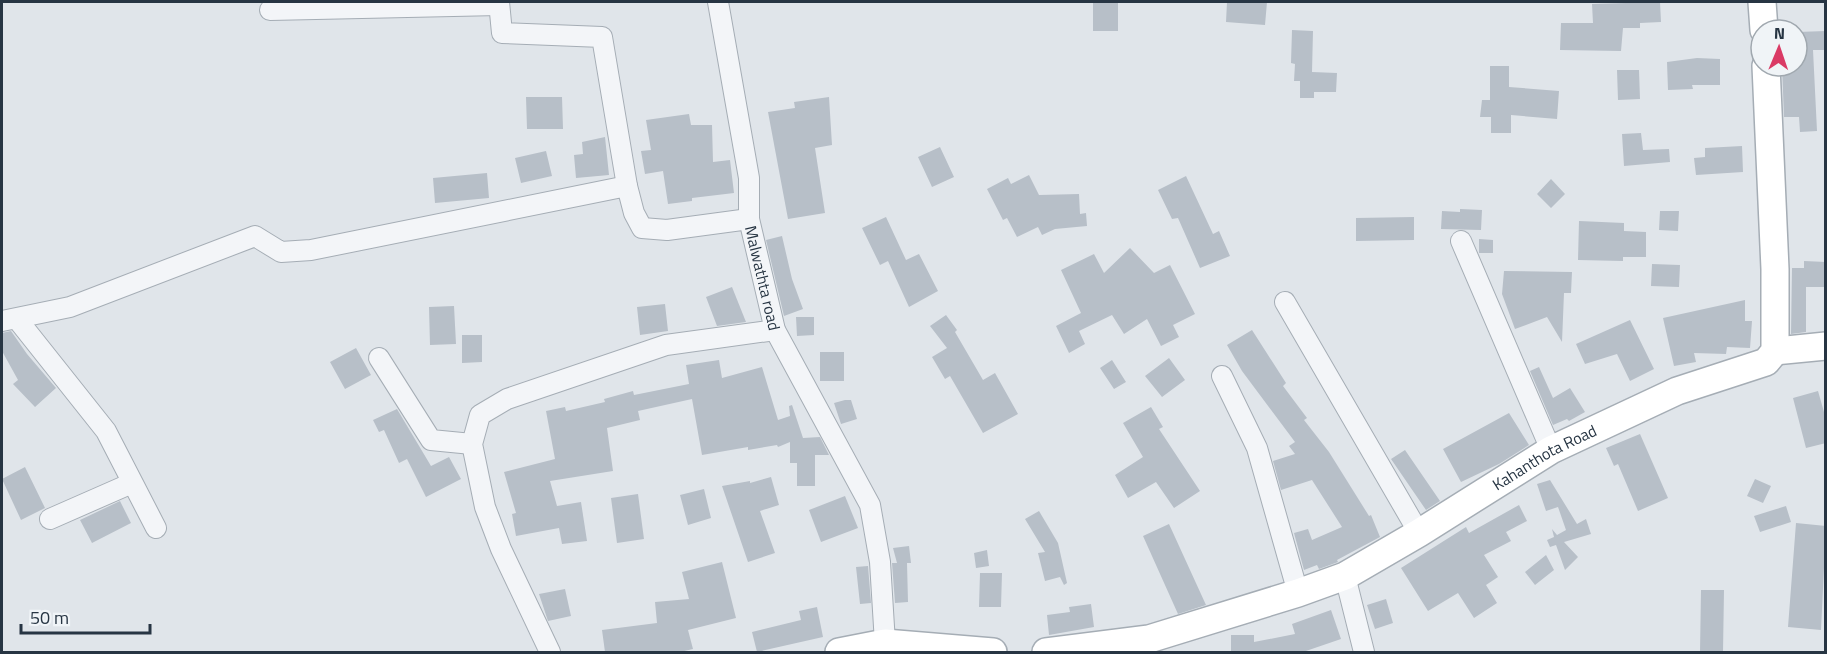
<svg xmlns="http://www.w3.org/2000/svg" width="1827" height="654" viewBox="0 0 1827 654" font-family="'Titillium Web',sans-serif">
  <rect width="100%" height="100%" fill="#e0e5ea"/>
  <!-- building -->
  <path fill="#b7bfc8" d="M1093,2H1118V31H1093Z
    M1227,2H1267L1265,25L1226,22Z
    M1660,2L1661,22L1640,23V28H1623L1621,51L1560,50L1561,23H1593L1592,4Z
    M1292,30L1313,31L1312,72L1337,73L1336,92H1314V98H1300V81H1294L1295,64L1291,63Z
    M1826,31V50H1813L1817,131L1800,132L1799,117H1784L1782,66H1797V32Z
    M1697,58L1720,59V85H1692L1693,89L1668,90L1667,62Z
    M1490,66H1509V87L1559,91L1557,119L1511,115V133H1491V117H1480L1482,100H1490Z
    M1617,70H1639L1640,99L1618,100Z
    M526,97H562L563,129H527Z
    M829,97L832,145L815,148L825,213L788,219L768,112L795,108L794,102Z
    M689,114L691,125H712L713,162L730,160L734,193L692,198V201L668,204L663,171L645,174L641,151L651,150L646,120Z
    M1641,133L1643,150L1669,149L1670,162L1624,166L1622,134Z
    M605,137L609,175L576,178L574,155L583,154L582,142Z
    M1742,146L1743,172L1696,175L1694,158L1705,157V148Z
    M940,147L954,177L932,187L918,157Z
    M546,151L552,176L521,183L515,158Z
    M487,173L489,198L435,203L433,178Z
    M1029,175L1039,195L1079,194L1080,214L1086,213L1087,226L1055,229L1042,235L1038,227L1017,237L1007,218L1003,220L987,189L1008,178L1011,184Z
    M1186,176L1213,234L1219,231L1230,256L1200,268L1178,218L1172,219L1158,190Z
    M1551,179L1565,194L1551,208L1537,194Z
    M1460,209L1482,210L1481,230L1441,229L1442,211L1460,212Z
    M1660,211H1679L1678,231L1659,230Z
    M886,217L906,260L919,254L938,291L909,307L888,261L880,265L862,228Z
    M1414,217V240L1356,241V218Z
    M1579,221L1624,223V231L1646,232V257H1623V261L1578,260Z
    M782,236L792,279L803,309L784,316L766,240Z
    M1479,239L1493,240V253H1479Z
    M1130,248L1154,273L1170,265L1195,314L1173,325L1179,337L1161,346L1147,319L1124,334L1112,315L1079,331L1085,344L1069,353L1056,326L1081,313L1061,270L1094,254L1104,273Z
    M1804,261L1826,262V287H1806V332L1791,334L1792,268H1804Z
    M1652,264L1680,265L1679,287L1651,286Z
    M1504,271L1572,272L1571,293H1564L1562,342L1547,317L1515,329L1502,294Z
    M732,287L746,322L717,326L706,297Z
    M1745,300V321H1752L1750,348L1727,347L1726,354L1694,353L1696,362L1674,366L1663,318Z
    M665,304L668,331L640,335L637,307Z
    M454,306L456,344L430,345L429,307Z
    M946,315L957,330L955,332L983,380L995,373L1018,414L983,433L950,376L945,379L932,357L947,348L930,326Z
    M796,317H814V335L797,336Z
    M1630,320L1654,369L1630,381L1617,354L1585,364L1576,344Z
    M1252,330L1286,383L1283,386L1307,418L1304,420L1329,452L1369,516L1371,515L1380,537L1337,560L1338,562L1319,569L1317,565L1304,570L1294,533L1308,529L1312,540L1342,527L1312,480L1281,490L1273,461L1295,454L1289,446L1295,442L1242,371L1227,345Z
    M11,331L27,354L56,388L35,407L13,384L18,380L2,351V333Z
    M462,335H482V362L462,363Z
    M356,348L371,375L345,389L330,362Z
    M820,352H844V381H820Z
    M1169,358L1185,380L1162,397L1145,376Z
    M719,360L722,378L762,367L778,420L790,416L789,406L792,405L803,438L820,437L829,455H815V486H797V463H790V442L778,447L777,445L748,450V447L702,455L692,399L638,411L640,420L607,428L613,471L550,481L557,506L581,502L587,541L562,544L559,528L516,536L512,514L516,513L504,472L555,459L546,411L565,407L566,411L605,402L604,399L633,391L634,395L689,384L686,365Z
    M1112,360L1126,382L1114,389L1100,368Z
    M1539,367L1553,398L1570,388L1585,412L1569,421L1567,419L1553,425L1530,371Z
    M1818,391L1826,419V443L1806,448L1793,398Z
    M845,400H851L857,419L841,424L834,403Z
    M1151,407L1163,427L1159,429L1200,491L1174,508L1156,482L1128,498L1115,475L1143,457L1123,423Z
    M397,409L431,466L449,457L461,479L426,497L407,459L399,463L384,430L379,432L373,420Z
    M1509,413L1529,445L1499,464L1461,482L1443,449Z
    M1640,434L1668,498L1638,511L1618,464L1614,466L1606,448Z
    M1405,450L1440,501L1426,510L1391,459Z
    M25,467L45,508L21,520L2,479Z
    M771,477L779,505L760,511L775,553L748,562L722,486L750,481V483Z
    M1755,479L1771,486L1763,503L1747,496Z
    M1550,480L1577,524L1586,519L1591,534L1564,542L1578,557L1565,570L1556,545L1550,547L1547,540L1554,537L1552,529L1557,535L1566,530L1558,507L1546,511L1537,484Z
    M704,489L711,518L688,525L680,495Z
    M638,494L644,539L617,543L611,498Z
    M845,496L858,528L821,542L809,510Z
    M120,501L131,523L92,543L80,520Z
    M1519,505L1527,521L1506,532L1511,541L1484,555L1498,577L1486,585L1497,603L1474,618L1458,593L1428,611L1401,568L1466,527L1469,533Z
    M1786,506L1791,522L1760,532L1754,516Z
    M1039,511L1058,543L1067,583L1064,585L1060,577L1045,581L1038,553L1045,552L1025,519Z
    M1796,523L1826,526L1821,630L1788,627Z
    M1169,524L1206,605L1178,614L1143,536Z
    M909,546L911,563H907L908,602L895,603L892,563H897L893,548Z
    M987,550L989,566L976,568L974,553Z
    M1546,555L1554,570L1535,585L1525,572Z
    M722,562L736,618L688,630L693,649L680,652H605L602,630L657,623L655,602L689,599L682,572Z
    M868,566L871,603L860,604L856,567Z
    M980,573H1002L1001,607H979Z
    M565,589L571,616L548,621L539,594Z
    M1701,590H1724L1723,652H1700Z
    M1386,599L1393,623L1375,629L1367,605Z
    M1091,604L1094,627L1049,635L1047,615L1070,612L1069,607Z
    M817,607L823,637L757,652L752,632L801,620L799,611Z
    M1331,610L1341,639L1303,652H1231V635H1254V642L1295,634L1292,624Z"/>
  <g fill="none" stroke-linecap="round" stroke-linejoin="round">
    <!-- street casing -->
    <g stroke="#a5adb5" stroke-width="22">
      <g id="street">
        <path d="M499,2L502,33L602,37L627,186"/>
        <path d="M718,2L749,178V219"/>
        <path d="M270,10L499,5"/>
        <path d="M1461,241L1551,450"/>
        <path d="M1285,302L1419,533"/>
        <path d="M17,319L106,431L156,528"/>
        <path id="s1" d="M2,321L70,307L255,236L281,252L311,250L627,186L634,213L642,228L667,230L749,219L775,330L870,505L880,562L885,643"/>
        <path d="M379,358L431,440L472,444"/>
        <path d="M1222,376L1257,448L1298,593"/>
        <path d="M50,519L132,483"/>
        <path d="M1345,576L1364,652"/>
        <path d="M550,652L501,549L485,507L472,444L480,415L507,399L666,345L775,330"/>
      </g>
    </g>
    <!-- secondary casing -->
    <g stroke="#a5adb5" stroke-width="30">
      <g id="secondary">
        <path d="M1762,2L1764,30"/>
        <path d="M1775,351L1826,346"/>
        <path d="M839,652L885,643L993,652"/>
        <path id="s2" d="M1046,652L1149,639L1298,593L1345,576L1419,533L1551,450L1677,391L1766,362L1775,351V269L1766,66"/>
      </g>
    </g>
    <!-- street -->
    <use href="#street" stroke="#f3f5f8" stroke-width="20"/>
    <!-- secondary -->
    <use href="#secondary" stroke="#fff" stroke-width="27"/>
  </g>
  <g text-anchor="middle" stroke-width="4.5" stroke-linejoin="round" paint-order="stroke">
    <!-- street labels -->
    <g font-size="16" fill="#273543" stroke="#f0f4f7">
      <text dy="6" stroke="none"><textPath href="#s1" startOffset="864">Malwathta road</textPath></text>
      <text dy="6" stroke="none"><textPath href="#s2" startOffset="542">Kahanthota Road</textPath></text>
    </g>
  </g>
  <!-- border -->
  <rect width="1827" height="654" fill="none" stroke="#273543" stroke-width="6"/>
  <!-- north arrow -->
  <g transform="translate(1779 48) rotate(2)"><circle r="28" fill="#f0f4f7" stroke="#a0a8af" stroke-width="1.5"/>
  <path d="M0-4.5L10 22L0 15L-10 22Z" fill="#da3a65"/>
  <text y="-9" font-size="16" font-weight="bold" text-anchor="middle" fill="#273543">N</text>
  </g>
  <!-- scale -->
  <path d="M21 624v9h129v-9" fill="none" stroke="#273543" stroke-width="3"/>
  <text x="30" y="624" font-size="18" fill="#273543" stroke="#f0f4f7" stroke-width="4.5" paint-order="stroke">50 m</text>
</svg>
